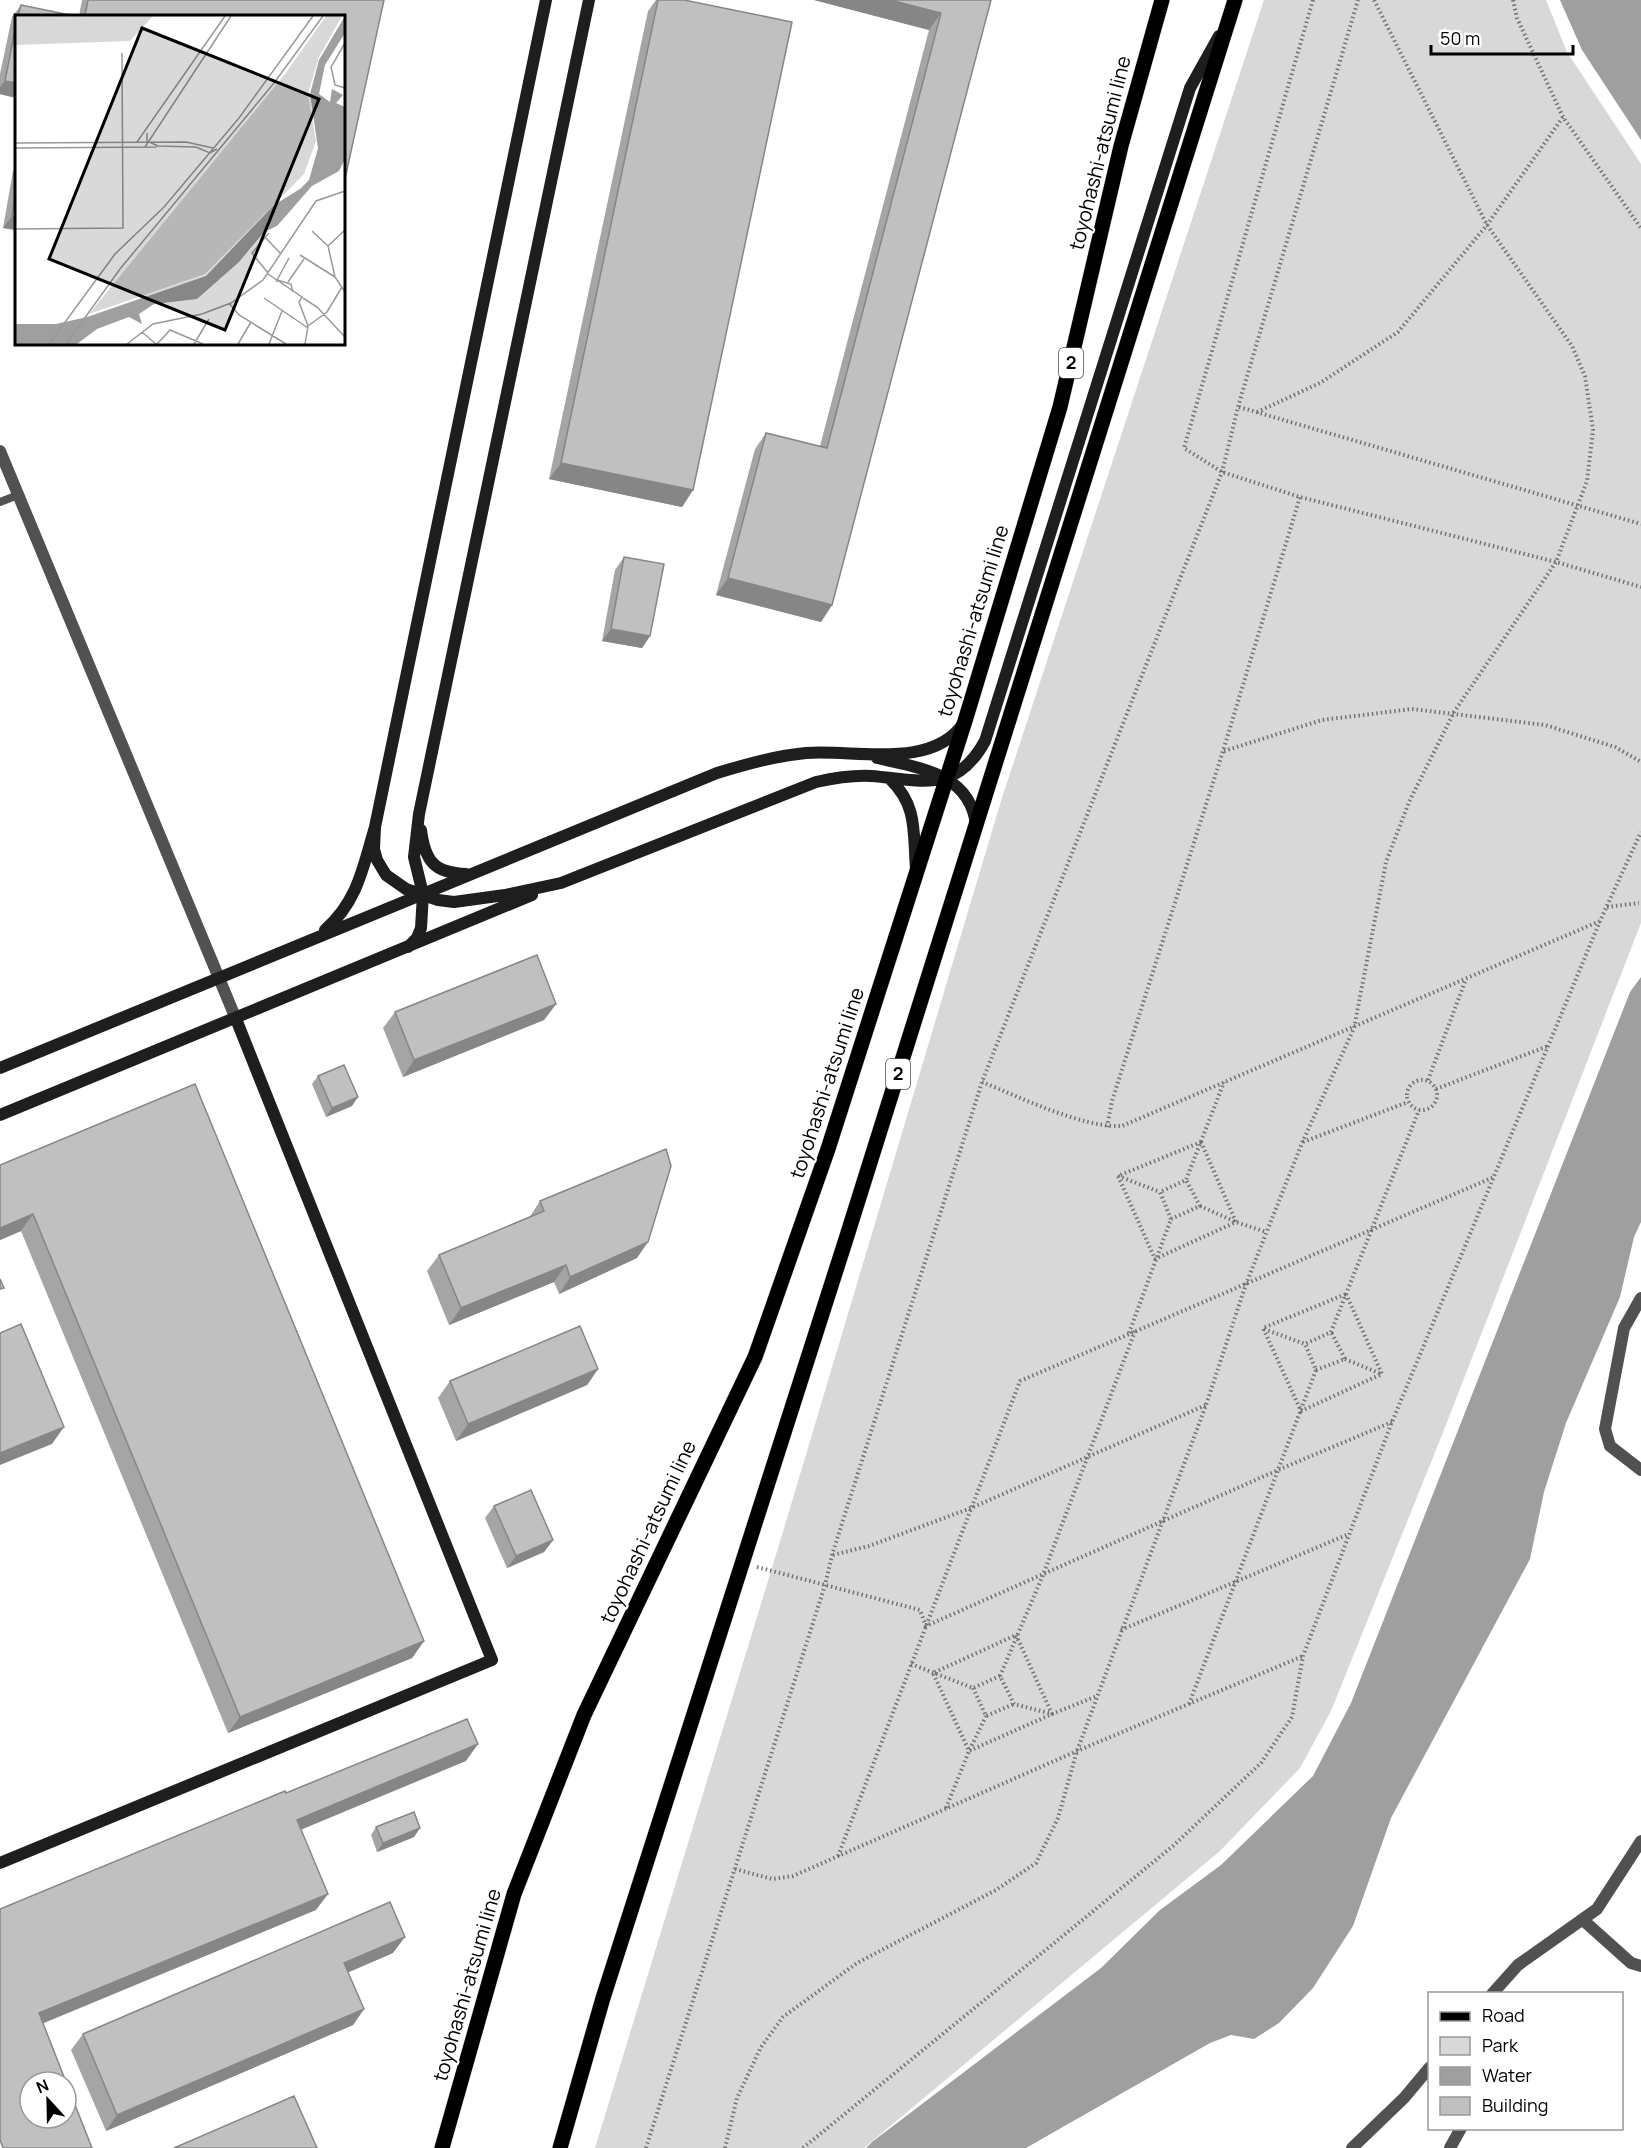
<svg xmlns="http://www.w3.org/2000/svg" width="1641" height="2148" viewBox="0 0 1641 2148" font-family="Manrope,sans-serif">
  <rect width="100%" height="100%" fill="#fff"/>
  <!-- green -->
  <path fill="#d8d8d8" d="M1264,0H1546L1567,52L1641,164V923L1442,1435L1331,1711L1300,1768L1220,1851L864,2148H595L782,1535L1001,801Z"/>
  <!-- water -->
  <path fill="#9f9f9f" d="M1560,0H1641V140L1582,50Z
    M1641,977V1222L1634,1237L1620,1297L1566,1423L1544,1492L1530,1559L1391,1818L1353,1926L1313,1988L1279,2023L1254,2039L1231,2035L1210,2043L1026,2148H866L872,2142L1101,1968L1160,1910L1221,1865L1313,1776L1351,1703L1630,992Z"/>
  <g fill="none" stroke-linecap="round" stroke-linejoin="round">
    <!-- primary casing -->
    <g stroke="#dbdbdb" stroke-width="16">
      <path id="primary" d="M442,2148L514,1894L584,1715L755,1357L828,1149L965,721L1060,407L1121,146L1162,0
        M560,2148L603,1998L846,1239L1235,0"/>
    </g>
    <!-- path -->
    <path stroke="#737373" stroke-width="4" stroke-dasharray="1.5 3" stroke-linecap="butt" d="M1313,0L1184,448L1222,472L1300,497L1556,562L1641,587
      M1513,0L1517,18L1563,117L1641,228
      M1239,407L1641,524
      M1257,412L1320,383L1398,332L1487,225L1563,117
      M1224,751L1322,720L1412,709L1545,725L1615,747L1641,762
      M1607,907L1639,903
      M1428,1080L1466,979
      M1407 1095a15 15 0 1 1 30 0a15 15 0 1 1-30 0Z
      M982,1082C1020,1097 1082,1128 1122,1126L1600,921
      M1436,1089L1548,1046
      M1107,1127L1112,1101L1223,751L1300,497
      M1201,1142L1236,1222L1155,1259L1118,1176Z
      M1303,1142L1408,1102
      M1118,1176L1160,1192
      M1200,1206L1236,1222L1266,1232
      M1171,1219L1200,1206L1186,1180
      M1346,1294L1382,1374L1301,1411L1263,1328Z
      M1264,1329L1305,1344
      M1129,1333L1171,1219L1160,1192L1186,1180L1224,1082
      M1345,1359L1381,1374
      M1316,1370L1345,1359L1331,1332
      M833,1555L869,1546L971,1508L1206,1405
      M757,1567L920,1610L926,1626L1278,1470L1392,1422
      M1121,1630L1349,1534
      M1016,1635L1052,1714L969,1751L933,1673Z
      M911,1664L973,1688L1000,1676L1014,1704L1052,1714L1097,1696
      M1000,1676L1043,1575L1135,1331
      M973,1688L986,1716L1014,1704
      M1189,1704L1316,1370L1305,1344L1331,1332L1419,1110
      M946,1808L969,1751L986,1716
      M838,1856L1020,1381L1494,1177
      M735,1869L772,1879L793,1876L1077,1751L1303,1656
      M646,2148L825,1585L832,1555L982,1082L1222,472L1238,407L1358,0
      M725,2148L737,2098L761,2047L783,2017L857,1963L996,1890L1036,1863L1058,1818L1077,1751L1206,1405L1246,1284L1302,1143L1354,1028L1386,862L1409,802L1454,712L1556,562L1587,481L1593,430L1585,376L1572,346L1487,225L1374,0
      M803,2148L1173,1846L1261,1763L1292,1717L1303,1656L1392,1422L1600,921L1641,832"/>
    <!-- lane -->
    <path stroke="#515151" stroke-width="8" d="M0,502L18,495"/>
    <!-- street -->
    <path stroke="#515151" stroke-width="12" d="M0,451L236,1019
      M1641,1298L1624,1328L1605,1429L1610,1446L1641,1470
      M1583,1920L1631,1963L1641,1966
      M1492,1994L1518,1965L1597,1909L1641,1841
      M1352,2148L1404,2098L1430,2067
      M1450,2148L1461,2128"/>
    <!-- secondary -->
    <path stroke="#1e1e1e" stroke-width="12" d="M877,758C919,768 970,773 976,825
      M890,779C918,806 913,832 916,869
      M375,827L374,849L377,860L386,875L406,889L438,900L454,902L505,895L561,883L816,782C834,778 852,775 871,776C922,780 956,794 985,741L1190,88L1219,36
      M421,830C425,861 434,873 466,874
      M325,930C358,901 363,867 375,827L546,0
      M408,947L417,938L421,928L423,894L414,857L419,814L589,0
      M0,1068L717,773C747,764 775,756 806,753C854,749 931,770 963,724
      M0,1115L532,895
      M0,1863L492,1660L236,1019"/>
    <!-- primary -->
    <use href="#primary" stroke="#000" stroke-width="15"/>
  </g>
  <!-- wall -->
  <path fill="#a5a5a5" d="M82,0H384L344,16H79Z
    M656,0H684L693,490L682,507L549,479L648,11Z
    M814,0H991L832,605L821,622L716,595L755,449L766,433L820,446L929,30Z
    M21,5L75,16H16V98L0,94V74L12,17Z
    M16,167V230L3,228L13,171Z
    M624,557L650,636L642,648L602,641L615,570Z
    M556,1004L544,1020L403,1077L383,1028L395,1012Z
    M318,1076L352,1106L326,1117L312,1084Z
    M0,1165L424,1641L412,1658L228,1733L21,1231L0,1240Z
    M540,1201L637,1258L559,1294L554,1282L449,1325L427,1271L439,1255L529,1218Z
    M598,1369L587,1385L456,1441L438,1398L450,1381Z
    M494,1506L553,1540L544,1552L507,1568L485,1518Z
    M376,1827L420,1828L414,1837L377,1852L371,1835Z
    M393,1953L348,1972L364,2009L353,2025L106,2131L71,2050L83,2034Z"/>
  <!-- shaded-wall -->
  <path fill="#868686" d="M814,0H890L941,13L929,30Z
    M5,81L16,83V98L0,94V87Z
    M12,216H16V230L3,228Z
    M561,463L693,490L682,507L549,479Z
    M728,578L832,605L821,622L716,595Z
    M611,629L650,636L642,648L602,641Z
    M556,1004L544,1020L403,1077L414,1060Z
    M358,1097L352,1106L326,1117L332,1108Z
    M33,1214L21,1231L0,1240V1228Z
    M648,1242L637,1258L559,1294L570,1277Z
    M566,1265L554,1282L449,1325L461,1308Z
    M598,1369L587,1385L456,1441L468,1424Z
    M64,1427L52,1444L0,1465V1453Z
    M553,1540L544,1552L507,1568L516,1556Z
    M424,1641L412,1658L228,1733L240,1717Z
    M478,1744L466,1761L286,1836L297,1820Z
    M420,1828L414,1837L377,1852L383,1843Z
    M328,1894L316,1910L27,2030L39,2013Z
    M405,1937L393,1953L333,1979L344,1963Z
    M364,2009L353,2025L106,2131L117,2115Z"/>
  <!-- building -->
  <path fill="#c0c0c0" stroke="#868686" stroke-width="1.5" d="M88,0H384L345,179H344V16H85Z
    M658,0H684L792,22L693,490L561,463Z
    M890,0H991L832,605L728,578L766,433L827,448L941,13Z
    M21,5L75,16H18Z
    M16,25V83L5,81Z
    M16,190V216H12Z
    M624,557L664,564L650,636L611,629Z
    M537,955L556,1004L414,1060L395,1012Z
    M344,1065L358,1097L332,1108L318,1076Z
    M195,1084L424,1641L240,1717L33,1214L0,1228V1165Z
    M666,1149L671,1166L648,1242L570,1277L566,1265L461,1308L439,1255L544,1211L540,1201Z
    M0,1279L4,1288L0,1289Z
    M21,1324L64,1427L0,1453V1333Z
    M580,1326L598,1369L468,1424L450,1381Z
    M531,1490L553,1540L516,1556L494,1506Z
    M467,1719L478,1744L297,1820L328,1894L39,2013L66,2082H30V2118H66V2082L92,2148H3L0,2140V1909L285,1791L286,1793Z
    M414,1812L420,1828L383,1843L376,1827Z
    M390,1902L405,1937L344,1963L364,2009L117,2115L83,2034Z
    M294,2096L317,2148H174Z"/>
  <g text-anchor="middle" stroke-width="4.5" stroke-linejoin="round" paint-order="stroke">
    <!-- shield labels -->
    <g fill="#fff" stroke="#4c4c4c" stroke-width="1.5">
      <rect x="1059" y="348" width="24" height="30" rx="4.5"/>
      <rect x="886" y="1059" width="24" height="30" rx="4.5"/>
    </g>
    <g font-size="18" font-weight="bold" fill="#000">
      <text x="1071" y="369">2</text>
      <text x="898" y="1080">2</text>
    </g>
    <!-- street labels -->
    <g font-size="20" fill="#000" stroke="#fff">
      <text transform="translate(1100 153) rotate(-76)" y="7">toyohashi-atsumi line</text>
      <text transform="translate(973 621) rotate(-73)" y="7">toyohashi-atsumi line</text>
      <text transform="translate(827 1083) rotate(-72)" y="7">toyohashi-atsumi line</text>
      <text transform="translate(648 1532) rotate(-65)" y="7">toyohashi-atsumi line</text>
      <text transform="translate(467 1985) rotate(-74)" y="7">toyohashi-atsumi line</text>
    </g>
  </g>
  <!-- overview -->
  <g transform="translate(15 15)">
    <rect width="330" height="330" fill="#fff"/>
    <path d="M138,1L115,26L0,30V2ZM311,1H327L304,42L293,79L301,126L289,159L190,259L74,299L270,59Z" fill="#d8d8d8"/>
    <path d="M330,1V18L310,50L304,79L315,87L317,74L328,80L321,88L330,92V144L324,156L297,171L262,211L249,217L224,247L182,284L139,289L124,299L127,309L114,302L82,314L62,329H0V309H41L72,302L191,261L259,190L285,174L294,165L303,133L295,79L304,45Z" fill="#9f9f9f"/>
    <path fill="none" stroke="#999" stroke-width="1.5" d="M330,28L316,52L320,70L330,73M132,118V126L143,131L181,132L195,138L202,134M122,127L210,1M0,128L171,127L198,133M130,132L216,1M0,133L142,132M0,214L108,213L107,38M330,215L313,231L320,262L330,277M297,216L313,231M250,222L266,239M285,240L320,262M253,258L237,238L254,218M253,259L287,282L284,287L293,311L290,329M262,265L276,269L278,277M261,267L274,243M273,267L289,244M249,283L293,313M288,283L302,292L330,322M214,288L224,300L271,329M293,311L312,297L327,272M127,317L141,329M34,329L100,239L149,192L224,103L298,1M51,329L105,254L259,68L308,1M112,329L138,309L187,299L216,288L248,265L301,186L330,176M142,329L155,315L188,329M179,329L194,304M223,329L236,307M254,329L267,296"/>
    <path fill="#000" fill-opacity="0.15" stroke="#000" stroke-width="3" d="M127,13L304,84L210,315L34,244Z"/>
    <rect width="330" height="330" fill="none" stroke="#000" stroke-width="3"/>
  </g>
  <!-- legend -->
  <rect x="1428" y="1992" width="195" height="138" fill="#ffffff" stroke="#999999" stroke-width="1.5"/>
  <rect x="1440" y="2012" width="30" height="9" fill="#000000" stroke="#999999" stroke-width="1.5"/>
  <text x="1482" y="2022" font-size="18" fill="#000000">Road</text>
  <rect x="1440" y="2037" width="30" height="18" fill="#d8d8d8" stroke="#999999" stroke-width="1.5"/>
  <text x="1482" y="2052" font-size="18" fill="#000000">Park</text>
  <rect x="1440" y="2067" width="30" height="18" fill="#9f9f9f" stroke="#999999" stroke-width="1.5"/>
  <text x="1482" y="2082" font-size="18" fill="#000000">Water</text>
  <rect x="1440" y="2097" width="30" height="18" fill="#c0c0c0" stroke="#999999" stroke-width="1.5"/>
  <text x="1482" y="2112" font-size="18" fill="#000000">Building</text>
  <!-- north arrow -->
  <g transform="translate(48 2100) rotate(338)"><circle r="28" fill="#ffffff" stroke="#999999" stroke-width="1.5"/>
  <path d="M0-4.5L10 22L0 15L-10 22Z" fill="#000000"/>
  <text y="-9" font-size="16" font-weight="bold" text-anchor="middle" fill="#000000">N</text>
  </g>
  <!-- scale -->
  <path d="M1431 45v9h142v-9" fill="none" stroke="#000000" stroke-width="3"/>
  <text x="1440" y="45" font-size="18" fill="#000000" stroke="#ffffff" stroke-width="4.5" paint-order="stroke">50 m</text>
</svg>
